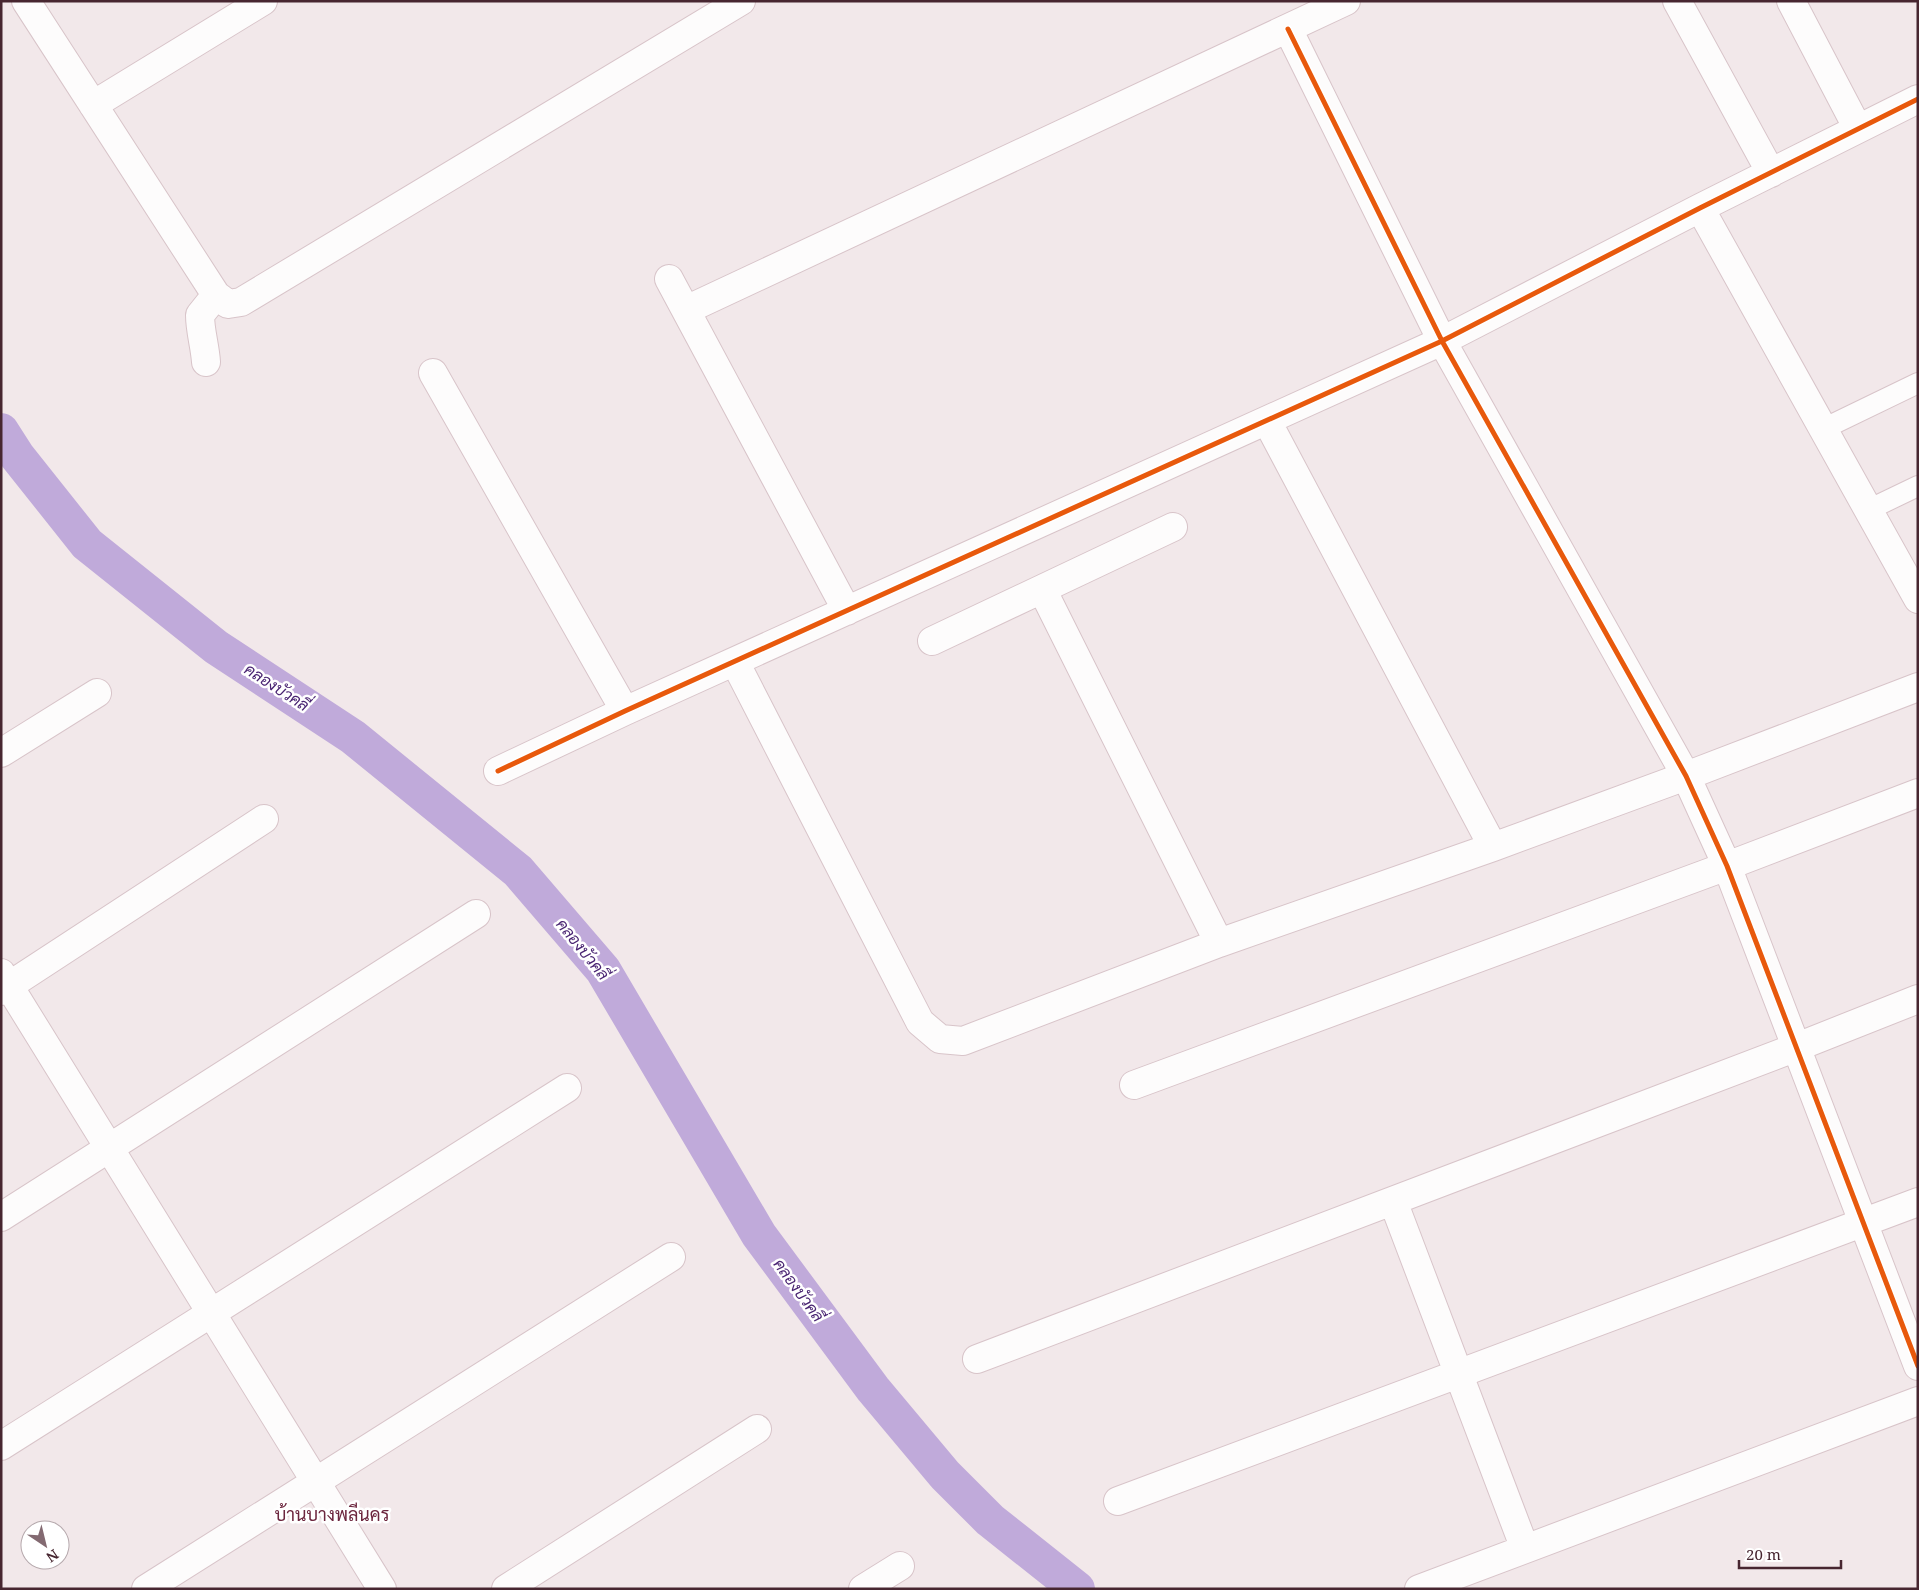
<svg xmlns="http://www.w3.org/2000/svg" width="1919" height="1590" viewBox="0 0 1919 1590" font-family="'Noto Serif',Sarabun,serif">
  <rect width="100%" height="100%" fill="#f2e8ea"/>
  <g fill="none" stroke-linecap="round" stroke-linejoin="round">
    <!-- canal -->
    <path stroke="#c0aada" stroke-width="36" d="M1,431L17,456L87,544L216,647L353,737L518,871L603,970L759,1235L873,1389L945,1475L990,1520L1077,1589"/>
    <!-- lane casing -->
    <g stroke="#d8c4c9" stroke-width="22">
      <path id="lane" d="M1823,429L1918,383
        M1868,510L1918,486"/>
    </g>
    <!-- street casing -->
    <g stroke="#d8c4c9" stroke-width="30">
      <path id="street" d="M26,1L216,295L228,304L241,302L741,1
        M1677,1L1771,173
        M1791,1L1858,129
        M1288,29L1442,341L1686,776L1727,866L1918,1366
        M93,105L263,1
        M1700,208L1918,599
        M669,279L847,611
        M686,310L1346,1
        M206,362C205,346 200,331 200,315L216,295
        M433,373L625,711
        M1267,421L1493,847
        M1042,589L1173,527
        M735,662L920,1022L940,1039L963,1041L1219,943L1042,589L932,641
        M1,753L97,693
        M498,771L625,711L1442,341L1700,208L1918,99
        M1219,943L1493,847L1686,776L1918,687
        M1,973L382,1589
        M1,991L264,819
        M1134,1085L1727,866L1918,793
        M1393,1201L1525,1549
        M1,1217L476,914
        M977,1359L1797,1047L1918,999
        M1,1446L567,1088
        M1118,1501L1918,1202
        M146,1589L671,1257
        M506,1589L757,1429
        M863,1589L900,1566
        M1419,1589L1918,1401"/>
    </g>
    <!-- lane -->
    <use href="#lane" stroke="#fdfcfc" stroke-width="20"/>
    <!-- street -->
    <use href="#street" stroke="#fdfcfc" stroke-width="28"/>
    <!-- cycleway casing -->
    <g stroke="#fff" stroke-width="8">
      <path id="cycleway" d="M1288,29L1442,341L1686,776L1727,866L1918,1366
        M498,771L625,711L1442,341L1700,208L1918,99"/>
    </g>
    <!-- cycleway -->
    <use href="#cycleway" stroke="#e8590c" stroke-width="5"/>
  </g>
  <g text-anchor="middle" stroke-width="5" stroke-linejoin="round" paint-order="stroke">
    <!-- water labels -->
    <g font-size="16" font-style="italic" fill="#492472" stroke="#fff">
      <text transform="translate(277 687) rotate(33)" y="6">คลองบัวคลี่</text>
      <text transform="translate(583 949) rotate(51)" y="6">คลองบัวคลี่</text>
      <text transform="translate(799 1290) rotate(54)" y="6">คลองบัวคลี่</text>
    </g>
    <!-- quarter labels -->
    <g font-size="18" fill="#6c263e" stroke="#fff">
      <text x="332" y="1521">บ้านบางพลีนคร</text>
    </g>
  </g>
  <!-- border -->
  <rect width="1919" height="1590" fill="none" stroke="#472630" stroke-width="5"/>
  <!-- north arrow -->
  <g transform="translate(45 1545) rotate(145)"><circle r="24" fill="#ffffff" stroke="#b5a8ac"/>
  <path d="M0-4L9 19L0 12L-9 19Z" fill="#836a71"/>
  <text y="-8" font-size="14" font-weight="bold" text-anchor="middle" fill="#472630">N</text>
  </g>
  <!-- scale -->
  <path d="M1739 1560v8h102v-8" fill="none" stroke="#472630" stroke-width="2.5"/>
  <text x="1746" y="1560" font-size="15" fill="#472630" stroke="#ffffff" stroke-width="4" paint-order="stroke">20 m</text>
</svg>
